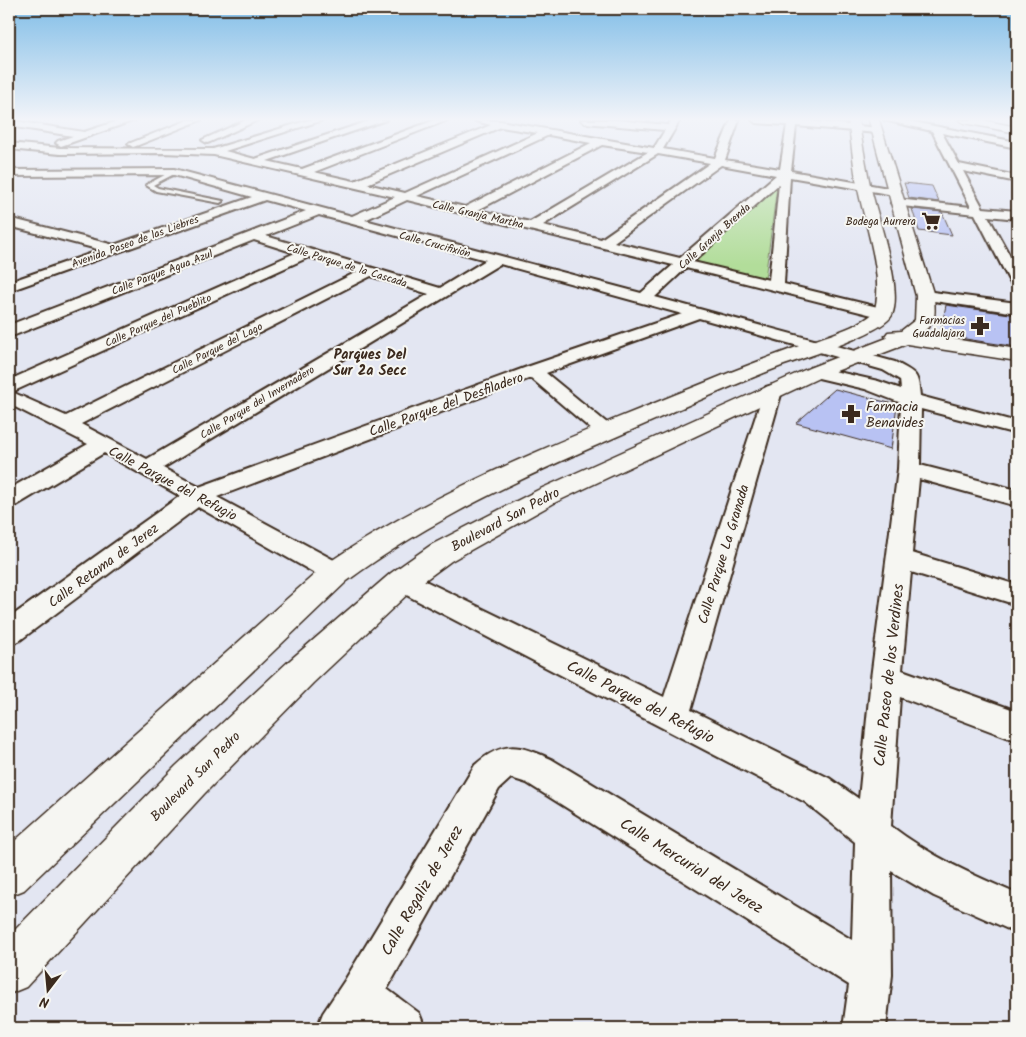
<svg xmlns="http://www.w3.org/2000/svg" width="1026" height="1037" viewBox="0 0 1026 1037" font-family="Kalam,sans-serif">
  <rect width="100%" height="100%" fill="#e3e6f2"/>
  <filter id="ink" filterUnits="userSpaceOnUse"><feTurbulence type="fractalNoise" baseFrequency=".02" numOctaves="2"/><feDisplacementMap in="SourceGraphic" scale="10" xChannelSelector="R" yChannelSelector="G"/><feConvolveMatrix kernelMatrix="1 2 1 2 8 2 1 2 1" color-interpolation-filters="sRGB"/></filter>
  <g filter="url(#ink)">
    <!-- green -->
    <path fill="#b2dd9a" stroke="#76845c" d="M777,186L765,279L694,261Z"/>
    <!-- building -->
    <path fill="#b8c2f3" stroke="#3b2a1e" d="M904,183L932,186L939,202L909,198Z
      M912,209L942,212L952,235L919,231Z
      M946,305L1017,315V347L940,335Z
      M835,389L897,405L891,449L796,423Z"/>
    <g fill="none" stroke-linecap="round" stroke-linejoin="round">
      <!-- lane casing -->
      <g stroke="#3b2a1e" stroke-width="4">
        <path id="lane" d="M174,170L176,173L153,185L158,188L223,201L220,203L156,191L146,185Z"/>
      </g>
      <!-- street casing -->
      <g stroke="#3b2a1e" stroke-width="4">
        <path id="street" d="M9,120L84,132L121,120H135L61,146L56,143L58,141L73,136L9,126Z
          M188,120H201L136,146L133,147L128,144Z
          M246,120H258L210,142L207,143L202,140Z
          M309,120H323L225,151L255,159L372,120H386L267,161L302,169L435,120H448L314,172L354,181L491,125L472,120L501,121L654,148L665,130L585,123L581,120H616L668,125L672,120H680L663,149L715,158L731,120H739L725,160L780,169L787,125L756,123L752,120H796L880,128V132L877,133L796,126L791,171L894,189L900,192L894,195L790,177L784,284L890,310L892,313L890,316L884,318L686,268L655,297L895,362C916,374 918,372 920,396L1017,422V434L921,409L920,465L1017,490V506L919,479L912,553L1017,585V605L911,572L902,670L1017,711V741L900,697L891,826C930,856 972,875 1017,894V933L934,896L891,871L892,975L886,1028H843L849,985L527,783L511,778L499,789L387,989L419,1013L425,1028H369L365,1025L363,1028H317L323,1013L345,980L475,765C503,740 519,745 551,759L852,940L855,842L805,802L393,588L389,581L393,574L402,571L411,574L664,697L764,391L766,387L773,385L780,387L782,391L691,710L829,778L859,799L871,678L898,469L901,403L865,389L810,376L807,372L810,368L816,367L878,381L901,389L900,380L883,370L699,318L546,373L613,428L616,432L613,436L606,438L599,436L531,378L217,497L345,566L349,573L345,580L336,583L327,580L198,507L19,641L9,645V618L180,496L104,453L17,505L9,507V489L88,444L9,404V380L295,253L254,240L15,335L9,336V325L306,211L265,200L9,291V282L101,250L9,226V218L114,245L252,197L174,175L9,176V170L174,169L352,216L395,197L214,155L163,153L60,154L9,149V143L60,148L213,149ZM501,127L538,133L405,193L367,184ZM549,135L591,143L465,207L417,196ZM602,145L648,152L530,222L478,210ZM658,154L710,163L601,239L543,225ZM721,165L776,175L680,258L614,242ZM779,184L769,280L693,262ZM407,200L673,265L641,293L365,220ZM319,215L486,260L440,288L266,236ZM309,257L357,272L66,416L12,392ZM500,264L682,314L527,367L199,487L163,468ZM371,276L429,294L147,459L81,424Z
          M884,120H903L1017,142V148L942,133L959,164L1017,176V182L963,171L983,208L1017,211V219L988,216L1017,269V286L1012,285L1010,282L975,214L893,205L891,203L897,199L971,207L932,131Z
          M925,291L1017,303V313L920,299L917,296L920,293Z"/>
      </g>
      <!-- secondary casing -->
      <g stroke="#3b2a1e" stroke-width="3">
        <path id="secondary" d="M848,120H858C862,140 865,160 869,180C875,211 904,288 892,315C884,333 800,359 779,367C725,388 671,413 618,436C523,477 430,520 347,581L24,890L9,896V846L325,565C449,480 593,429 731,372C759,361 788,350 816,340C835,333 859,326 874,313C885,277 865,225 858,189C853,166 852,143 848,120Z
          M869,120H879L934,296C935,316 937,321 921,334L1017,349V361L907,344L823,376L556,502L451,561L413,589L313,683L204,794L26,987L9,994V936L176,766L289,661L391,573L431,545L538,490L809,368L887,338L885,336L888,332L901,331L915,320L916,296Z"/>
      </g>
      <!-- primary casing -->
      <g stroke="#3b2a1e" stroke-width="3">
        <path id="primary" d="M959,120H982L1017,127V133L964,123Z"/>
      </g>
      <!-- lane -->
      <use href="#lane" fill="#f6f6f2" fill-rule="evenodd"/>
      <!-- street -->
      <use href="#street" fill="#f6f6f2" fill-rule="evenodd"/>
      <!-- secondary -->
      <use href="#secondary" fill="#f6f6f2" fill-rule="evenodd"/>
      <!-- primary -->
      <use href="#primary" fill="#f6f6f2" fill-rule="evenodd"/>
    </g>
  </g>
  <!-- sky -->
  <linearGradient id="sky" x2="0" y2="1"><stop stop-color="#80bde7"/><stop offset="0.45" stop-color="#f2f4f9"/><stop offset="1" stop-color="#f2f4f9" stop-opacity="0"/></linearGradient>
  <rect width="1026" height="265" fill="url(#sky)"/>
  <!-- icons -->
  <defs>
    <g id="supermarket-bare" transform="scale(1.5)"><path d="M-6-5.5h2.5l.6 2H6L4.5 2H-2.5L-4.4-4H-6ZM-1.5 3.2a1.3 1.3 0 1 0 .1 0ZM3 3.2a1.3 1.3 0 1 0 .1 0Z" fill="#3b2a1e" stroke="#f6f6f2" stroke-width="2.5" paint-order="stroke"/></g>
    <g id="pharmacy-bare" transform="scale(1.5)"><path d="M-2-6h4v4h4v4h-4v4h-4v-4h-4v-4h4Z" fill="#3b2a1e" stroke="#f6f6f2" stroke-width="2.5" paint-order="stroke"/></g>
  </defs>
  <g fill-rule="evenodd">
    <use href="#supermarket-bare" x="931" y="221"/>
    <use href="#pharmacy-bare" x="980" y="326"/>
    <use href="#pharmacy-bare" x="851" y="414"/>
  </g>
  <g text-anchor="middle" stroke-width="4" stroke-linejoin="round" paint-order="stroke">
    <!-- far-street labels -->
    <g font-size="11" fill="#3b2a1e" stroke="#f6f6f2">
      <text transform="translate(478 214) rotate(13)" y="4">Calle Granja Martha</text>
      <text transform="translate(714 236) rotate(-42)" y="4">Calle Granja Brenda</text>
      <text transform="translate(135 241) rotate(-20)" y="4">Avenida Paseo de las Liebres</text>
      <text transform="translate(435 244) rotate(15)" y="4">Calle Crucifixión</text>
      <text transform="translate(347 265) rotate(17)" y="4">Calle Parque de la Cascada</text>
      <text transform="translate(162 272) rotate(-21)" y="4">Calle Parque Agua Azul</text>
      <text transform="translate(158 320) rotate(-24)" y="4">Calle Parque del Pueblito</text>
      <text transform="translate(217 348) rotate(-27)" y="4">Calle Parque del Lago</text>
      <text transform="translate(257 402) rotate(-31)" y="4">Calle Parque del Invernadero</text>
    </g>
    <!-- far-poi labels -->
    <g font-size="11" fill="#3b2a1e" stroke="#f6f6f2" text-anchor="end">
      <text x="916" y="225">Bodega Aurrera</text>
      <text x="965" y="324">Farmacias<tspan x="965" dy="13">Guadalajara</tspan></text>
    </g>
    <!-- far-quarter labels -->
    <g font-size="14" font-weight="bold" fill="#3b2a1e" stroke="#f6f6f2">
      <text x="370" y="359">Parques Del<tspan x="370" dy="16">Sur 2a Secc</tspan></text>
    </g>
    <!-- street labels -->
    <g font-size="14" fill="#3b2a1e" stroke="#f6f6f2">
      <text transform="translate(446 404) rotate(-20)" y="5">Calle Parque del Desfiladero</text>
      <text transform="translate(173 483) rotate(28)" y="5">Calle Parque del Refugio</text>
      <text transform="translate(505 519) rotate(-28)" y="5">Boulevard San Pedro</text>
      <text transform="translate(723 554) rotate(-73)" y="5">Calle Parque La Granada</text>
      <text transform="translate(103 565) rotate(-36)" y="5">Calle Retama de Jerez</text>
      <text transform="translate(195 776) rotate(-45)" y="5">Boulevard San Pedro</text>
    </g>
    <!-- poi labels -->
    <g font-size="14" fill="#3b2a1e" stroke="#f6f6f2" text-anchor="start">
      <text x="866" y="411">Farmacia<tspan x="866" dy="16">Benavides</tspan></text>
    </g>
    <!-- near-street labels -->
    <g font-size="16" fill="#3b2a1e" stroke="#f6f6f2">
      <text transform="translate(888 675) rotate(-84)" y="6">Calle Paseo de los Verdines</text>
      <text transform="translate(641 701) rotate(27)" y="6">Calle Parque del Refugio</text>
      <text transform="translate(692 865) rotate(32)" y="6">Calle Mercurial del Jerez</text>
      <text transform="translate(421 890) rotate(-60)" y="6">Calle Regaliz de Jerez</text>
    </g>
  </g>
  <!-- margin -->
  <rect width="1026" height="1037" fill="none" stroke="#f6f6f2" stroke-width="30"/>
  <rect x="15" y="15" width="996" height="1007" fill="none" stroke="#3b2a1e" stroke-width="2" filter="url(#ink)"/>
  <!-- north arrow -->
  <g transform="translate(48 990) rotate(196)" stroke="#f6f6f2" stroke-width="4" paint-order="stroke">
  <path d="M0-4L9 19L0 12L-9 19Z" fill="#3b2a1e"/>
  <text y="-8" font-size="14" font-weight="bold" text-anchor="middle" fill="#3b2a1e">N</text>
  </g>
</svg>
